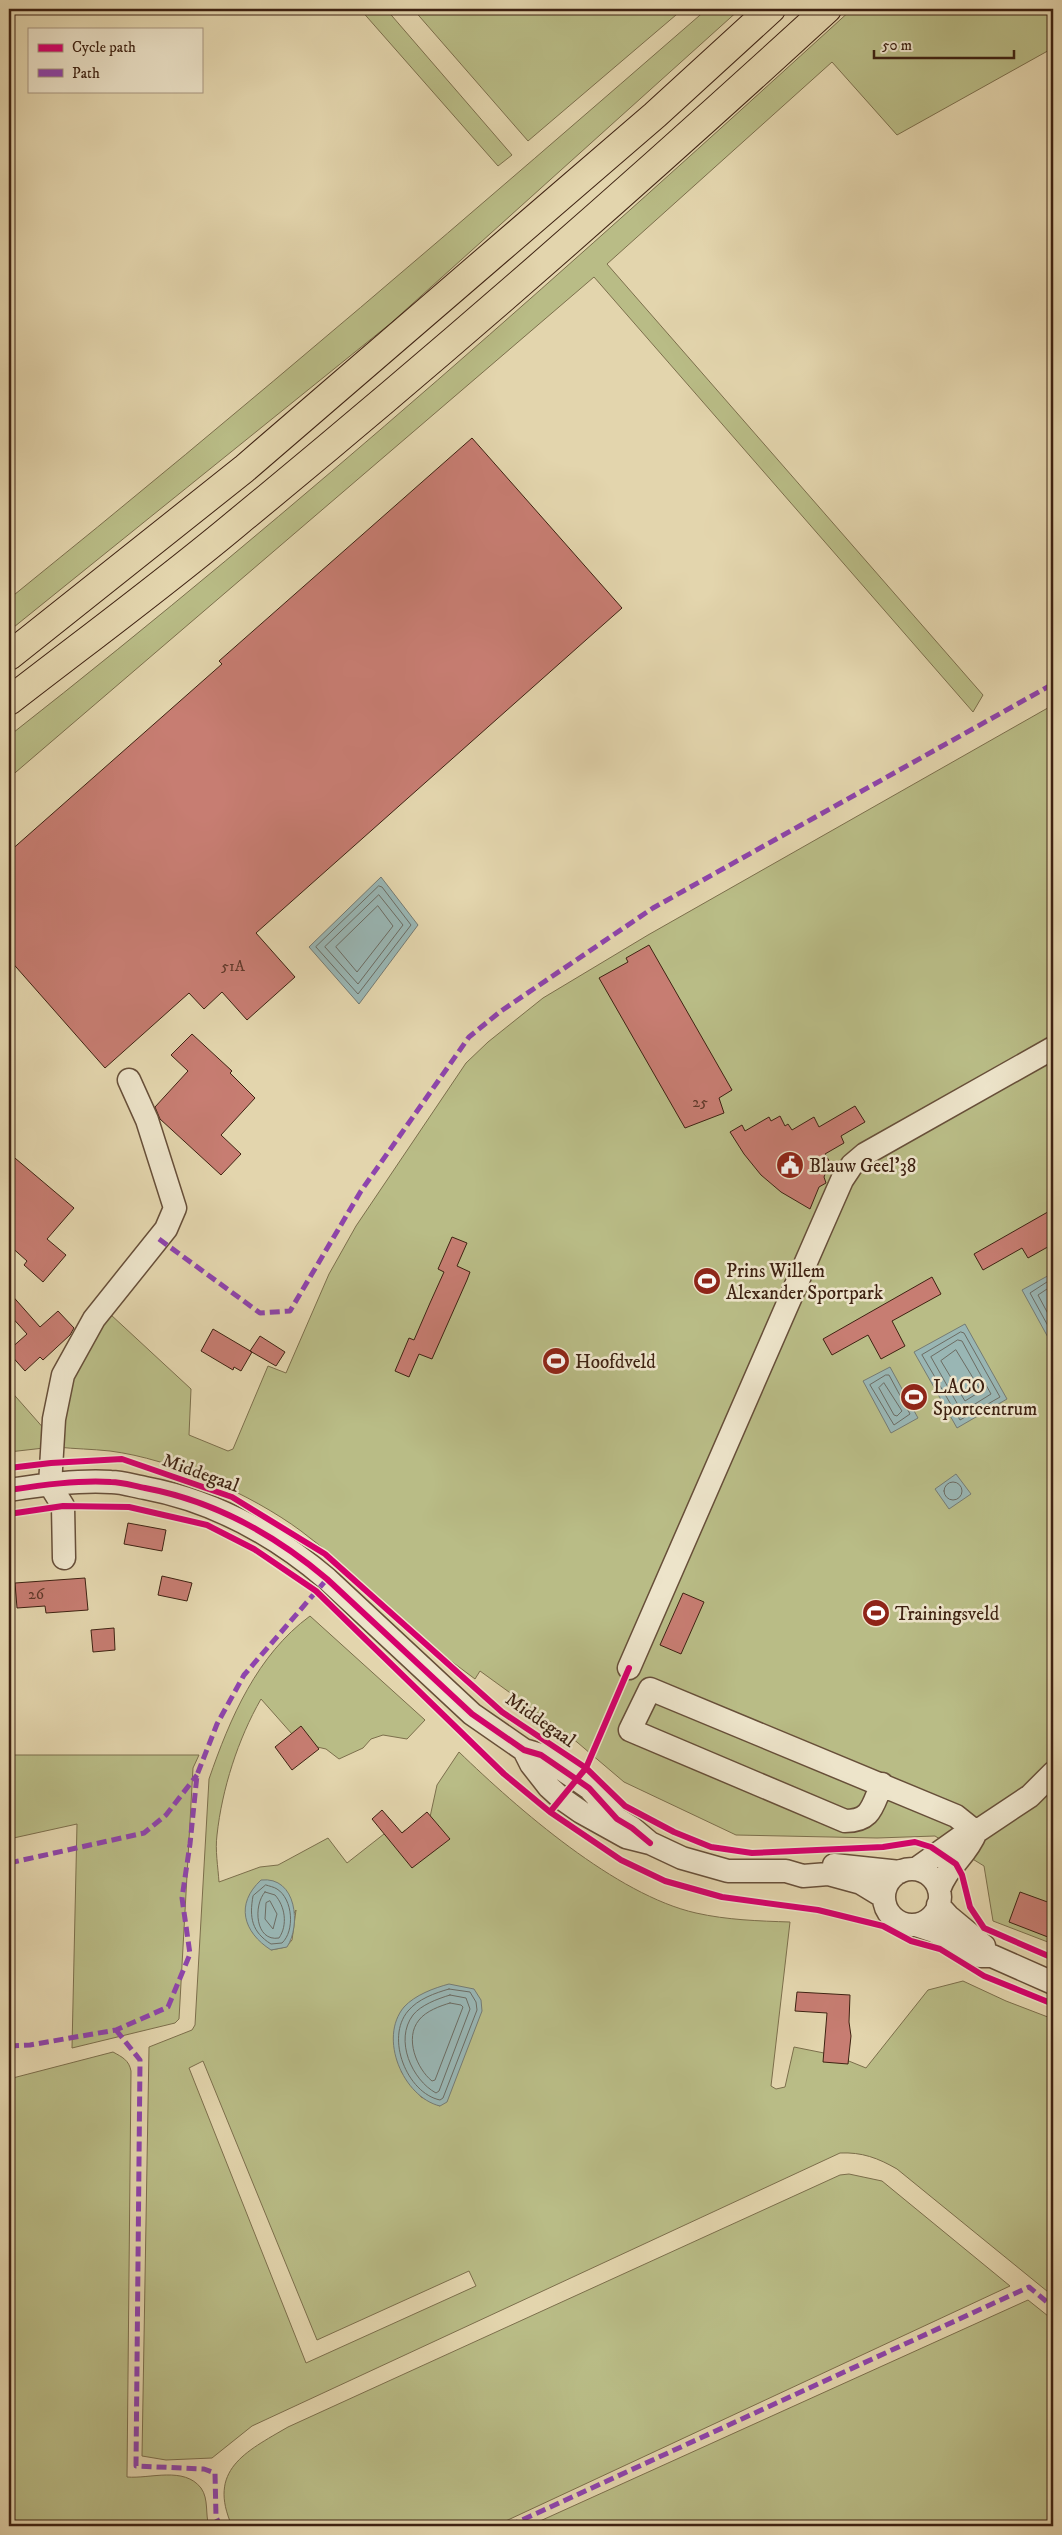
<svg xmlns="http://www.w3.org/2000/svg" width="1062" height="2535" viewBox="0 0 1062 2535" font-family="'IM FELL DW Pica',serif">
  <rect width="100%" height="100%" fill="#e3d5ad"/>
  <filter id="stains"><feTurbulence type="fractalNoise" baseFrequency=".004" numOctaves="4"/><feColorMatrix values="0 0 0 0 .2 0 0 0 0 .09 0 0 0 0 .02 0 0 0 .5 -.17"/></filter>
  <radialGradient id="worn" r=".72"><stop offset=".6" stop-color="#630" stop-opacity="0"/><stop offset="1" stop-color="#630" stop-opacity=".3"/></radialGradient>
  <!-- green -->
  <path fill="#b9bc86" stroke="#7c6f4c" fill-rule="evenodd" d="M360,9H386L512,155L498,166Z
    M413,9H683L528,141Z
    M707,9H740L391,323L9,631V599C246,408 477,209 707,9Z
    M852,9H1053V48L897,135L832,62L607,264L983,695L973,712L594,277L9,778V736C301,507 578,259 852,9Z
    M1053,705V1944L993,1921L984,1866L935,1836L877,1838L736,1835L624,1782L571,1737L480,1671L475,1679C458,1666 439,1653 423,1639C383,1603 345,1564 301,1531C251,1494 172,1459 110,1451C92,1449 75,1449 57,1447L70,1379L79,1356L110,1314L191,1389L189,1435L228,1451L233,1449L268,1366L286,1373L329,1274L356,1226L466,1063L488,1042L543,998L648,935Z
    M9,1389L46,1431L44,1448L9,1452Z
    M310,1616L425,1720L407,1739L383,1735L371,1739L363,1748L339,1759L326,1749L300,1743L261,1699C238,1739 222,1789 217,1835C215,1850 218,1867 219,1882L260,1867L278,1865L328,1838L347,1863L384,1834L392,1842L405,1830L412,1835L430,1817L437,1785L459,1752C518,1809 616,1895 696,1913C727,1920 759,1921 790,1922L771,2086L776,2089L785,2087L794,2047L834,2055L866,2068L928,1990L963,1981L1006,2001L1053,2019V2296L897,2169C878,2158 862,2152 840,2153L252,2426L212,2458L166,2460L142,2456L149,2047L192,2030L195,2025L209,1779C230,1718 257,1655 310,1616ZM296,1910L292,1940L286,1947L271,1950ZM203,2061L317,2340L469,2271L476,2286L306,2363L189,2068ZM401,2071L440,2106L421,2097Z
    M9,1755H199L193,1768L179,2019L175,2023L72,2048L77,1824L9,1839Z
    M113,2052C122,2057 129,2060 131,2071L127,2477C150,2479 184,2466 201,2488C209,2499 205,2515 209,2526H9V2079Z
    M849,2174L882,2181L1010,2286L495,2526H232C207,2470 245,2452 288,2427L840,2175Z
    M1028,2300L1053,2320V2526H529Z"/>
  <!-- water -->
  <path fill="#99b6b4" stroke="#757b73" d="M381,877L418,925L359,1004L309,947Z
    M1053,1273V1339L1050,1341L1022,1290Z
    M965,1324L1007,1399L957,1428L914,1352Z
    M890,1367L918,1418L891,1433L863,1381Z
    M956,1474L971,1494L949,1509L935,1489Z
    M261,1880C297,1876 301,1926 287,1947L271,1950C243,1932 235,1904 261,1880Z
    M449,1984L474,1989L481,2000L482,2011L447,2102L440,2106C403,2097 378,2038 404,2007C415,1995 434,1988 449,1984Z"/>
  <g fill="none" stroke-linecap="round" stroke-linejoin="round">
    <!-- shore -->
    <path stroke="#6c6c63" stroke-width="1" d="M379,886L382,887L411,925L358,994L316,947Z
      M379,895L403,925L358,984L325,947Z
      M378,906L393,926L357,972L336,947Z
      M1053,1278L1030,1293L1053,1335
      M1053,1285L1038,1295L1053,1323
      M961,1332L964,1333L1000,1397L960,1420L922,1355Z
      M958,1340L962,1341L991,1394L962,1412L931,1357Z
      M956,1350L981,1391L965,1401L941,1361Z
      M886,1375H889L910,1414L894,1425L870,1385Z
      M884,1383L902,1411L897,1416L894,1415L879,1388Z
      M944 1491a9 9 0 1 1 18 0a9 9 0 1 1-18 0Z
      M266,1885C269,1886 274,1887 277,1889C293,1899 295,1931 282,1943L271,1944C252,1932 249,1918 253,1896Z
      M265,1892L275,1895C285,1906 288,1925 279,1938C255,1942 253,1905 265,1892Z
      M270,1901L277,1914L273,1929L265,1919L266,1903Z
      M449,1989L470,1992L476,2002L477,2010L443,2098L440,2100C407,2093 385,2038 408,2011C418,1999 435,1993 449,1989Z
      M450,1995L466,1998L470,2009L439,2091L436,2093C412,2080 394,2040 413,2015C421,2005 437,1999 450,1995Z
      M450,2003L461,2005L463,2007L435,2080L432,2081C417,2069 404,2038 419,2020C426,2011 440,2006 450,2003Z"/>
  </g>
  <!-- building -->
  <path fill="#c77d72" stroke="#3e2212" d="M472,438L622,608L256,933L295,977L247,1020L222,992L204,1009L189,993L105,1068L9,959V852L222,664L219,661Z
    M649,945L732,1090L719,1098L724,1113L685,1128L599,978L628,962L626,958Z
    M192,1034L232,1071L230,1073L255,1098L221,1135L241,1154L221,1175L160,1119L155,1107L188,1071L171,1055Z
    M855,1106L865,1122L841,1136L844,1143L825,1154L830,1162L824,1177L826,1183L819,1187L810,1209L781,1192L761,1175L744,1154L730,1132L742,1125L745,1131L769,1117L771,1121L780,1116L785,1126L788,1124L792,1130L814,1117L819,1127Z
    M9,1153L74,1208L47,1239L66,1255L43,1282L24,1265L27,1261L9,1245Z
    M1053,1209V1244L1028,1258L1022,1248L983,1270L974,1254Z
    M452,1237L467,1243L457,1266L470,1272L467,1280L432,1359L419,1354L409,1377L395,1371L409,1338L414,1340L430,1303L444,1272L438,1269Z
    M932,1277L941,1294L892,1321L905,1346L881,1359L868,1335L832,1355L823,1339Z
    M9,1292L40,1327L58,1311L74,1328L70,1335L43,1360L40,1357L25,1371L9,1353V1350L27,1334L9,1314Z
    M213,1329L252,1352L241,1371L234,1367L233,1370L201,1351Z
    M260,1336L285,1352L276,1366L250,1351Z
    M128,1523L166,1530L162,1551L124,1544Z
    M162,1576L192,1583L187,1601L158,1595Z
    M85,1578L88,1610L46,1613L45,1606L17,1608L15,1583Z
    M683,1593L704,1602L681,1654L660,1645Z
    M114,1628L115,1650L93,1652L91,1630Z
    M301,1726L319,1749L292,1770L275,1747Z
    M382,1810L402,1833L427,1812L450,1839L412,1868L372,1819Z
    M1020,1892L1053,1904V1939L1009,1922Z
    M797,1992L850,1995L849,2022L851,2036L848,2064L823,2062L827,2013L795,2011Z"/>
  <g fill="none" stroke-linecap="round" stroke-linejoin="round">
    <!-- minor casing -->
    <g stroke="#674f39" stroke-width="25">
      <path id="minor" d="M50,1485L54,1419L63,1375L94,1319L166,1229L175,1208L147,1120L129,1080
        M50,1485L63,1506L64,1558
        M9,1490C42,1485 78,1480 111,1482C122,1482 134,1486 145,1488C214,1501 274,1534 327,1579L472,1714L524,1750L541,1755L576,1779L589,1788L617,1819L632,1828L650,1843
        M629,1668L820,1230L842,1180L852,1165L865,1154L1053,1048
        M524,1750L531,1764L549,1787L561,1798L581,1812L626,1837L650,1843L682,1858L728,1871H786L803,1876L828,1874L861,1883L884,1897
        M882,1784C872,1806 872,1821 845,1821L630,1730L650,1689L956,1816L976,1832
        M834,1865L900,1872
        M916,1869L961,1837L976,1832L1030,1796L1053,1773
        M884 1897a28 28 0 1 1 56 0a28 28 0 1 1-56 0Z
        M939,1890C947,1866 966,1857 976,1832
        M938,1905L948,1916L984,1946
        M916,1925L934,1931L980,1956H992L1053,1983"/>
    </g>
    <!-- highway casing -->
    <g stroke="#3e2212" stroke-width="30">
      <path id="highway" d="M9,656L244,469L655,115L771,9
        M9,701C85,642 164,584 238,522C439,357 635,185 827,9"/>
    </g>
    <!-- minor -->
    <use href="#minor" stroke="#ede4ca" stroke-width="22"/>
    <!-- highway -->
    <use href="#highway" stroke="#e3d5ad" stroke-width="28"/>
    <!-- quiet -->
    <path stroke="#8e44ad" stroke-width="5" stroke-dasharray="10 5" stroke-linecap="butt" d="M159,1239L260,1313L290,1311L361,1191L469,1037L501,1011L653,908L1053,684
      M9,1863L144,1833L166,1815L197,1775
      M116,2030L140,2060L136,2466L204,2469L215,2473L216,2517L220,2526
      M9,2046L30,2045L116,2030L168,2007L190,1954L182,1898L190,1844L197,1775L217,1724L244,1675L327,1579
      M509,2526L1029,2287L1053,2307"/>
    <!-- cycleway casing -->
    <g stroke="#ede4ca" stroke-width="9">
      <path id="cycleway" d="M9,1468L51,1463L122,1459L232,1497L325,1554L502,1712L586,1768L625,1806L674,1832L711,1847L752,1853L883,1847L915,1842L931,1847L956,1864L962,1875L970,1907L984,1928L1053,1958
        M9,1490C42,1485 78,1480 111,1482C122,1482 134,1486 145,1488C214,1501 274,1534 327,1579L472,1714L524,1750L541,1755L576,1779L589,1788L617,1819L632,1828L650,1843
        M9,1514L63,1506L129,1507L207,1525L254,1549L316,1591L504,1774L550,1812L621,1860L665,1881L722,1897L818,1910L883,1926L911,1941L940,1949L984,1976L1053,2004
        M550,1812L586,1768L629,1668"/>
    </g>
    <!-- cycleway -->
    <use href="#cycleway" stroke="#d6006c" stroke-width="6"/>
  </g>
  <!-- icons -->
  <defs>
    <g id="civic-disc" transform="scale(1.4375)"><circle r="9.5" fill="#8f2418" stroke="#ede4ca"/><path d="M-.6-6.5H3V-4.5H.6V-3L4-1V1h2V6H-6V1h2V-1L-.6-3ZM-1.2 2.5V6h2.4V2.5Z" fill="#fff"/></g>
    <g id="stadium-disc" transform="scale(1.4375)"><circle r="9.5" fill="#8f2418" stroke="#ede4ca"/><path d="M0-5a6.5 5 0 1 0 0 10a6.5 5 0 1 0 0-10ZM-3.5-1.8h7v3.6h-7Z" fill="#fff"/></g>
  </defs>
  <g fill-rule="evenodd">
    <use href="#civic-disc" x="790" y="1165"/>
    <use href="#stadium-disc" x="707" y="1281"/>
    <use href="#stadium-disc" x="556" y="1361"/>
    <use href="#stadium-disc" x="914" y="1397"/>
    <use href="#stadium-disc" x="876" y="1613"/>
  </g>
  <g text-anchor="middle" stroke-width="5" stroke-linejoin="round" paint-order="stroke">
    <!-- number labels -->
    <g font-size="16" fill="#60392a">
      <text x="233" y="971">51A</text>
      <text x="700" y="1107">25</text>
      <text x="36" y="1599">26</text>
    </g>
    <!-- poi labels -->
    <g font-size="19" fill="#3e2212" stroke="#ede4ca" text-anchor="start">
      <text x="809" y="1172">Blauw Geel'38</text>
      <text x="726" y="1277">Prins Willem<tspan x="726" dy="22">Alexander Sportpark</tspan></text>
      <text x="575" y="1368">Hoofdveld</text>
      <text x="933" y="1393">LACO<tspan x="933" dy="22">Sportcentrum</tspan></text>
      <text x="895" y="1620">Trainingsveld</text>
    </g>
    <!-- street labels -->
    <g font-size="19" fill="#3e2212" stroke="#ede4ca">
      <text transform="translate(201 1472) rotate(20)" y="7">Middegaal</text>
      <text transform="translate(541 1719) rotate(35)" y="7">Middegaal</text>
    </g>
  </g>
  <!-- margin -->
  <rect width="1062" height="2535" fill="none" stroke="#e3d5ad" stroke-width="30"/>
  <rect x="10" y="10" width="1042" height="2515" fill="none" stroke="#3e2212" stroke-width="2.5"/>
  <rect x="15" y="15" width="1032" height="2505" fill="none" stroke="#3e2212"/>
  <!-- legend -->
  <rect x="28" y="28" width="175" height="65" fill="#ede4ca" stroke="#a79680"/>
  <rect x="38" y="44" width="25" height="8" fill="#d6006c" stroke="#a79680"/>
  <text x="72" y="52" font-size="15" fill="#3e2212">Cycle path</text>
  <rect x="38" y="69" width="25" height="8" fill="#8e44ad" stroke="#a79680"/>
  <text x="72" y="78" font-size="15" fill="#3e2212">Path</text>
  <!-- scale -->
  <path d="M874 50v8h140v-8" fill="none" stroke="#3e2212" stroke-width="2.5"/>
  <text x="882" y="50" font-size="15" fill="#3e2212" stroke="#ede4ca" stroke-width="4" paint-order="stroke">50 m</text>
  <rect width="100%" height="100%" filter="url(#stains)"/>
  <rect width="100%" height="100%" fill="url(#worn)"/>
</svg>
